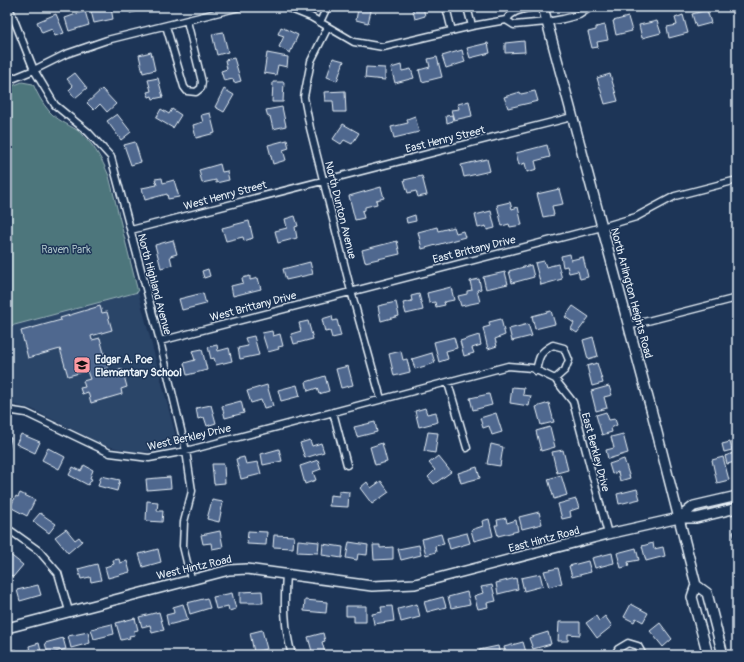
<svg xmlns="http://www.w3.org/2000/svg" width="744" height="662" viewBox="0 0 744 662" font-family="Pangolin,sans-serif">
  <rect width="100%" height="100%" fill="#1d3557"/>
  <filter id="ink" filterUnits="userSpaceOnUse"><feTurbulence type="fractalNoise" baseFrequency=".025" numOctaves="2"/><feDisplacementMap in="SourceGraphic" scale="8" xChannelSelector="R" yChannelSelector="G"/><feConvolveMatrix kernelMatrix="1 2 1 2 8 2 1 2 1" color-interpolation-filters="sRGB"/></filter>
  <g filter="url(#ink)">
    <!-- built -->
    <path fill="#2c4468" d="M138,292L177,441L175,446L171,448L159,451L146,452L129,451L103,445L32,409L7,403V327Z"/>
    <!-- green -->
    <path fill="#4e767b" stroke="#9bb4ba" d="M22,82L33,84C37,93 42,103 49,111C57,120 67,124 77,130C92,141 102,159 109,176L138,292L7,327V88Z"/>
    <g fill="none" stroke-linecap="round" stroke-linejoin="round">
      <!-- stream -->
      <path stroke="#88a3b9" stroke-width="2.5" d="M736,7L737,10"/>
    </g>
    <!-- building -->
    <path fill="#50688f" stroke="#e8f1f8" d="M90,7H98L99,11L111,8L113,19L94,23Z
      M128,7H138L139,11L130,13Z
      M142,7H156L143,10Z
      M351,7H372L368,23L356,20L358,9Z
      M412,7H423L425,16L415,19Z
      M707,10L711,23L696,27L692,14Z
      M85,11L89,25L69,31L65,18Z
      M56,14L64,33L55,36L52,29L42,33L37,22Z
      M683,15L688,33L669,38L667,27L677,25L675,18Z
      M628,17L632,31L616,35L613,21Z
      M657,21L661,33L642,38L639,25Z
      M605,25L608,40L597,42L598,47L592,48L588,32L596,30V27Z
      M281,27L298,35L290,53L279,47L284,36L278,34Z
      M223,32L228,52L217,55L212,34Z
      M524,41L525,52L505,53V43Z
      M488,43L490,53L470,58L467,48Z
      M462,50L465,62L446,68L442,56Z
      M151,52L155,70L143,73L139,55Z
      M267,53L288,57L287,67L278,65L276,75L264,73Z
      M437,57L442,77L422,82L419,70L430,67L428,59Z
      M234,58L241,81L234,83L233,79L224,81L221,71L227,69L225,60Z
      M333,58L344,61L337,81L327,77Z
      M401,65L402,71L411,69L414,78L395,83L391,68Z
      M366,67L385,68V80L365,78Z
      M75,73L87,88L75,98L69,90L73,86L67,79Z
      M610,74L618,101L605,104L597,78Z
      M158,78L163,97L153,99L152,96L149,97L147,92L151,91L148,80Z
      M273,82H284L283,102H272Z
      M102,89L116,104L107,112L100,104L94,110L87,103Z
      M224,89L234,95L224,112L215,107Z
      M345,91L346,112H334L333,101H325L324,92Z
      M535,91L538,101L508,108L504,97L520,92L521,94Z
      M469,101L472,116L454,120L451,110L459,109L458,104Z
      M282,107L286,126L273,129L270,116L268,117L266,110Z
      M161,109L169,114L172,109L181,115L173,128L156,118Z
      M210,113L215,133L196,138L193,125L203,122L201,115Z
      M117,114L131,132L121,140L107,121Z
      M452,115L453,121L447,123L446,116Z
      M415,116L419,132L394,138L391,127L408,123L407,119Z
      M343,124L359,133L352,144L344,140L341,144L333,139Z
      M287,140L289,148L283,150L286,160L273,164L268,145Z
      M135,142L141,162L131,165L124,145Z
      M547,145L550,157L535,161L537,169L527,172L525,163L519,165L516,153Z
      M487,159L490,171L464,177L461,165Z
      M220,164L222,172L227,171L229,180L216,183V180L202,183L199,170Z
      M422,176L427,195L418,197L416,191L408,193L404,180Z
      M162,178L163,183L174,180L179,197L168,199L167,194L145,200L142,188L157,185L155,179Z
      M381,187L384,198L376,200L377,204L365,207V210L362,211L364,218L355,220L349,196Z
      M559,189L563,204L552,206L554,215L543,217L537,194Z
      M510,202L512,209L518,207L522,225L510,227L509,224L502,226L497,205Z
      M491,211L495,228L487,230L486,226L478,228L475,215Z
      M415,215L416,221L407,223L406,218Z
      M295,216L298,226L295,227L297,238L278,243L275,231L287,228L285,219Z
      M249,221L253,238L244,241L243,237L226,241L222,228Z
      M437,227L438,231L454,227L456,233L463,231L465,237L422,249L418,232Z
      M173,240L177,254L170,256L172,265L161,268L155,245Z
      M397,241L400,254L365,262L362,250Z
      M570,254L571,260L583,257L588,277L580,279L578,271L569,273L567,266L563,267L561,256Z
      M544,261L546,267L558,264L562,279L541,285L535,263Z
      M310,262L313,274L286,280L283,269Z
      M531,265L534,277L512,283L509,271Z
      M208,269L210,276L204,278L202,271Z
      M505,272L508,284L486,289L483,277Z
      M250,276V280L258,278L261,289L233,296L231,286L243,283L242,278Z
      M479,279L481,289L477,290L480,302L461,306L458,296L467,294V291L472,290L470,281Z
      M451,287L454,300L444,302L445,305L436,307L435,302L429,303L427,293Z
      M203,293L206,304L182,310L179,299Z
      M419,294L423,310L406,314L403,303L412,301L411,296Z
      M396,302L399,316L381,321L378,306Z
      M100,306L102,313L107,312L112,330L91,336L92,340L100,338L108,368L102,370L103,374L122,369L127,387L121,389L122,394L91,403L88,392L82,394L80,388L85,387L83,381L90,379L87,371L68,376L60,349L28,358L21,331L61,320L60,318Z
      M573,306L589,317L577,333L571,329L574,323L565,317Z
      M551,311L555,324L535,329L532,316Z
      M332,316L333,321L337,320L341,336L332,338L330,331L325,332L322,319Z
      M501,319L505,335L495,339L497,346L488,349L483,328L490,326L489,322Z
      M308,321L313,339L294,344L291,334L301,331L299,323Z
      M528,324L532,336L512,341L509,329Z
      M272,331L273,336L280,334L283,346L278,347L279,349L268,352L262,333Z
      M479,335L481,345L472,348L474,353L464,356L460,341Z
      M254,336L259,355L240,359L238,348L248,346L245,338Z
      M454,337L457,348L446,351L448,359L439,362L434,342Z
      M593,337L598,356L588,359L583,340Z
      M217,345L218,351L229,348L232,361L216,365L214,358L211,359L208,347Z
      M202,349L207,370L187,375L184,363L195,360L192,351Z
      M401,351L403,360L407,359L410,372L394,376L389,354Z
      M432,353L435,363L415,369L412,359Z
      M597,363L603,383L592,386L587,366Z
      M348,366L353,385L341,388L336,369Z
      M325,376L329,391L319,394L317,388L308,391L306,382Z
      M267,385L273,406L264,408L261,400L251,403L247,391Z
      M297,385L300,396L281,401L278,390Z
      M609,386L612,395L604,397L607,408L596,411L591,391Z
      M512,387L524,388L523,395L531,396L529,406L510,403Z
      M489,394L492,405L473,410L470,398Z
      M241,401L244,413L225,418L222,406Z
      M549,403L554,422L541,425L536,407Z
      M211,405L216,423L207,426L204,417L198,419L196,408Z
      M425,408L427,414L436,412L438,422L419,427L415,411Z
      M606,412L609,420L615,419L617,425L611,428L612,432L602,435L596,415Z
      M496,413L502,432L492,435L489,426L483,428L480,418Z
      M375,422L377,432L357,437L354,427Z
      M550,427L555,447L541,451L536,431Z
      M428,432L438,433L435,453L424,451Z
      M21,434L40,442L35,453L16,444Z
      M623,434L628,453L608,459L606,450L614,448L611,437Z
      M7,437L11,438L8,451H7Z
      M310,440L312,446L321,443L324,452L305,458L300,443Z
      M730,442L732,450L724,452L722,444Z
      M382,443L387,462L375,465L370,447Z
      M491,444L503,447L500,466L487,464Z
      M48,448L65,457L59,469L42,460Z
      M279,449L282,461L263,465L261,454Z
      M563,450L568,470L557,473L552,452Z
      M733,453L735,462L727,464L725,456Z
      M438,456L451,472L434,484L428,477L435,470L429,463Z
      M244,457L246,464L258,462L261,474L241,479L236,459Z
      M723,457L729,480L717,483L712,460Z
      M624,459L630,478L620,481L618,472L612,474L609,464Z
      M318,460L321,469L313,472L316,480L305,484L300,466Z
      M212,464H224L225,483L214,484Z
      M84,465L93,470L90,478L92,479L88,485L69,475L73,467L81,471Z
      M477,467L480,478L461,483L458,473Z
      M561,475L567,495L554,499L548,479Z
      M101,476L120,480L117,491L98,486Z
      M170,477L171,488L147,490L146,479Z
      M381,481L389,492L372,504L360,488L367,482L371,488Z
      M637,489L640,499L619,504L617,494Z
      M339,491L349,492L348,507L329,506L330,495L339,496Z
      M20,493L35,500L27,516L10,507L16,496L18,497Z
      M576,499L579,508L570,511L571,517L562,519L558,504Z
      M212,500L223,502L219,522L207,519Z
      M147,501L158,502L157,511H163L162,522L146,521Z
      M539,512L542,524L522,529L519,517Z
      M40,513L56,524L49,533L33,521Z
      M506,518L507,523L516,520L518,531L498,536L495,525H498L497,520Z
      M489,519L493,536L474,541L471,530L483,526L482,521Z
      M66,529L75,540L79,537L82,541L68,553L55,537Z
      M220,531L223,547L212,549L211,543L203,544L201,535Z
      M248,531L267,532L266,545L247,544Z
      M737,531V548L733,532Z
      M467,533L470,543L450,549L447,538Z
      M441,534L444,544L435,546L436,552L426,555L422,539Z
      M274,535L294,536L293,548L273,547Z
      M298,540L319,542L318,553L297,552Z
      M349,542L368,545L367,555L358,554L357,560L346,558Z
      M653,543L654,549L663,547L665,556L646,561L642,546Z
      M323,544L343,547L342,558L322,555Z
      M373,545H380V548L393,547V559L374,560Z
      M419,545L421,555L401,560L398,549Z
      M636,548L639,560L628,562L629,566L621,568L617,553Z
      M158,549L161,562L143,567L139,554Z
      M8,553L23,565L13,577L7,572Z
      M612,553L614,563L595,568L592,558Z
      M119,559L120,563L127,561L130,572L108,578L105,567L114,564L113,560Z
      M588,561L591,572L572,577L569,566Z
      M97,564L101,580L91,582L90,577L81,579L78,569Z
      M558,568L562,583L549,587L544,571Z
      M540,574L543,586L524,591L521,578Z
      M516,578L518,589L498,594L496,583Z
      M38,585L41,595L20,601L17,590Z
      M492,585L496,601L487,603L488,607L478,609L474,596L483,593L481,587Z
      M262,591L263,603H240V592Z
      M467,592L470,604L451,608L448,597Z
      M232,593L236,609L229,611L228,606L216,609L213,597Z
      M443,597L446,607L427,612L424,602Z
      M207,598L210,608L190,614L187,603Z
      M305,600L327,602L326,613L304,611Z
      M183,604L188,620L168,625L166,615L174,613L173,607Z
      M417,604L420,617L401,622L398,609Z
      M631,604L648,613L643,622L636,618L634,622L624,617Z
      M346,606H366V622H354V616H346Z
      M392,606L394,621L374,624L372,614L382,612L381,607Z
      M159,612L164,630L152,633L150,625L142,627L139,617Z
      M596,616L599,621L605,616L612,626L597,638L586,623Z
      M135,618L138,630L134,631L135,635L129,636L130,638L121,640L116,623Z
      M559,622H580V635L568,634V641H558Z
      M660,623L672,639L663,647L650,631Z
      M112,624L114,634L94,639L91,629Z
      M262,630L267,649L254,652L250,633Z
      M88,632L90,643L71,648L68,636Z
      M548,632L551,644L533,649L529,638Z
      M323,633L325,641L322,642L325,653L313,655L308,637Z
      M63,638L66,649L48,654L45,643Z
      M523,642L526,652L515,655H506L504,647Z
      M39,643L42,655H22V654L30,652L29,646Z
      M498,646L500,655H481L479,650Z
      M16,649L17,655H7V652Z
      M672,652V655H661V653Z"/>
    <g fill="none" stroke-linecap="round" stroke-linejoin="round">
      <!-- street casing -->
      <g stroke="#e8f1f8" stroke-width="9">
        <path id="street" d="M9,7L34,70L55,105L88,132L111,157L160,341L186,451L192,491L184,522L183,546L191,579
          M286,7L311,17L354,42L383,47L472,26L506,20L514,25L547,22L563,19L579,15L591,7
          M446,7L452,31
          M467,7L472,26
          M506,20C513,10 522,10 534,7
          M320,22L327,7
          M166,26L184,87L187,91L196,92L201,88L202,82L187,21
          M328,27L311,61L304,97L310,128L351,291L381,399
          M7,81L34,70L66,54L107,40L240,7
          M131,230L572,117
          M628,326L737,298
          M160,341L602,227L636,217L675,196L737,180
          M536,371C539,356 540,352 553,345L564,348L569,360L565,370L555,379
          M448,383L467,448
          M7,410L26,413L110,453L149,458L186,451L508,366L532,368L555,379L573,402L608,534
          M333,412L347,465
          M7,529L11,531L39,551L58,573L69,611
          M286,574C284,602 284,628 292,655
          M615,655L618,649L628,643L638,646L643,655"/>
      </g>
      <!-- secondary casing -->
      <g stroke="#e8f1f8" stroke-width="12">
        <path id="secondary" d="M543,7L651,409L696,585L692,597L708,655
          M679,518L694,506L737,496
          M696,585L707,593L723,655
          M7,628L229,570L247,569L372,586L415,584L608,534L679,518H696L737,508"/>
      </g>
      <!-- street -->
      <use href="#street" stroke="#1d3557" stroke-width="6"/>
      <!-- secondary -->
      <use href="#secondary" stroke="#1d3557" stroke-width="9"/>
    </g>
  </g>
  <!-- icons -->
  <defs>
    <g id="school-square" transform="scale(0.9)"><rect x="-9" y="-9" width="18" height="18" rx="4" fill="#ff9aa2" stroke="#1d3557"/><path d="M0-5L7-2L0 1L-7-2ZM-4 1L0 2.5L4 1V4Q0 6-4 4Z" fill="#111"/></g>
  </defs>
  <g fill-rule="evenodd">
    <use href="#school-square" x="82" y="365"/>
  </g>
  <g text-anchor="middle" stroke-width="3" stroke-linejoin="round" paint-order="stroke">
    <!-- street labels -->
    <g font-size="11" fill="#e8f1f8" stroke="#1d3557">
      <text transform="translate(445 139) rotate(-14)" y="4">East Henry Street</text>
      <text transform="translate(225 195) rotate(-15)" y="4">West Henry Street</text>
      <text transform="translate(341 210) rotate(76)" y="4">North Dunton Avenue</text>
      <text transform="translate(474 249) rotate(-14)" y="4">East Brittany Drive</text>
      <text transform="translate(155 284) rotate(75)" y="4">North Highland Avenue</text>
      <text transform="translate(632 293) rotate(75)" y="4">North Arlington Heights Road</text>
      <text transform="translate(253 306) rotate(-15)" y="4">West Brittany Drive</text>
      <text transform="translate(189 437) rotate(-13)" y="4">West Berkley Drive</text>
      <text transform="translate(596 452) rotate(75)" y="4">East Berkley Drive</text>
      <text transform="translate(544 539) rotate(-15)" y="4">East Hintz Road</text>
      <text transform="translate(194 567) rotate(-13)" y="4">West Hintz Road</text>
    </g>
    <!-- park labels -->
    <g font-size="11" fill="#aac0c6" stroke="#1d3557">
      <text x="66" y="253">Raven Park</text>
    </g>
    <!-- poi labels -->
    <g font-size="11" font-weight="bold" fill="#e8f1f8" stroke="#1d3557" text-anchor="start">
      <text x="95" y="363">Edgar A. Poe<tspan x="95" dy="13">Elementary School</tspan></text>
    </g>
  </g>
  <!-- margin -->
  <rect width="744" height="662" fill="none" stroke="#1d3557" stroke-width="24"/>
  <rect x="12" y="12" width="720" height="638" fill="none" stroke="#e8f1f8" stroke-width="1.5" filter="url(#ink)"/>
</svg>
